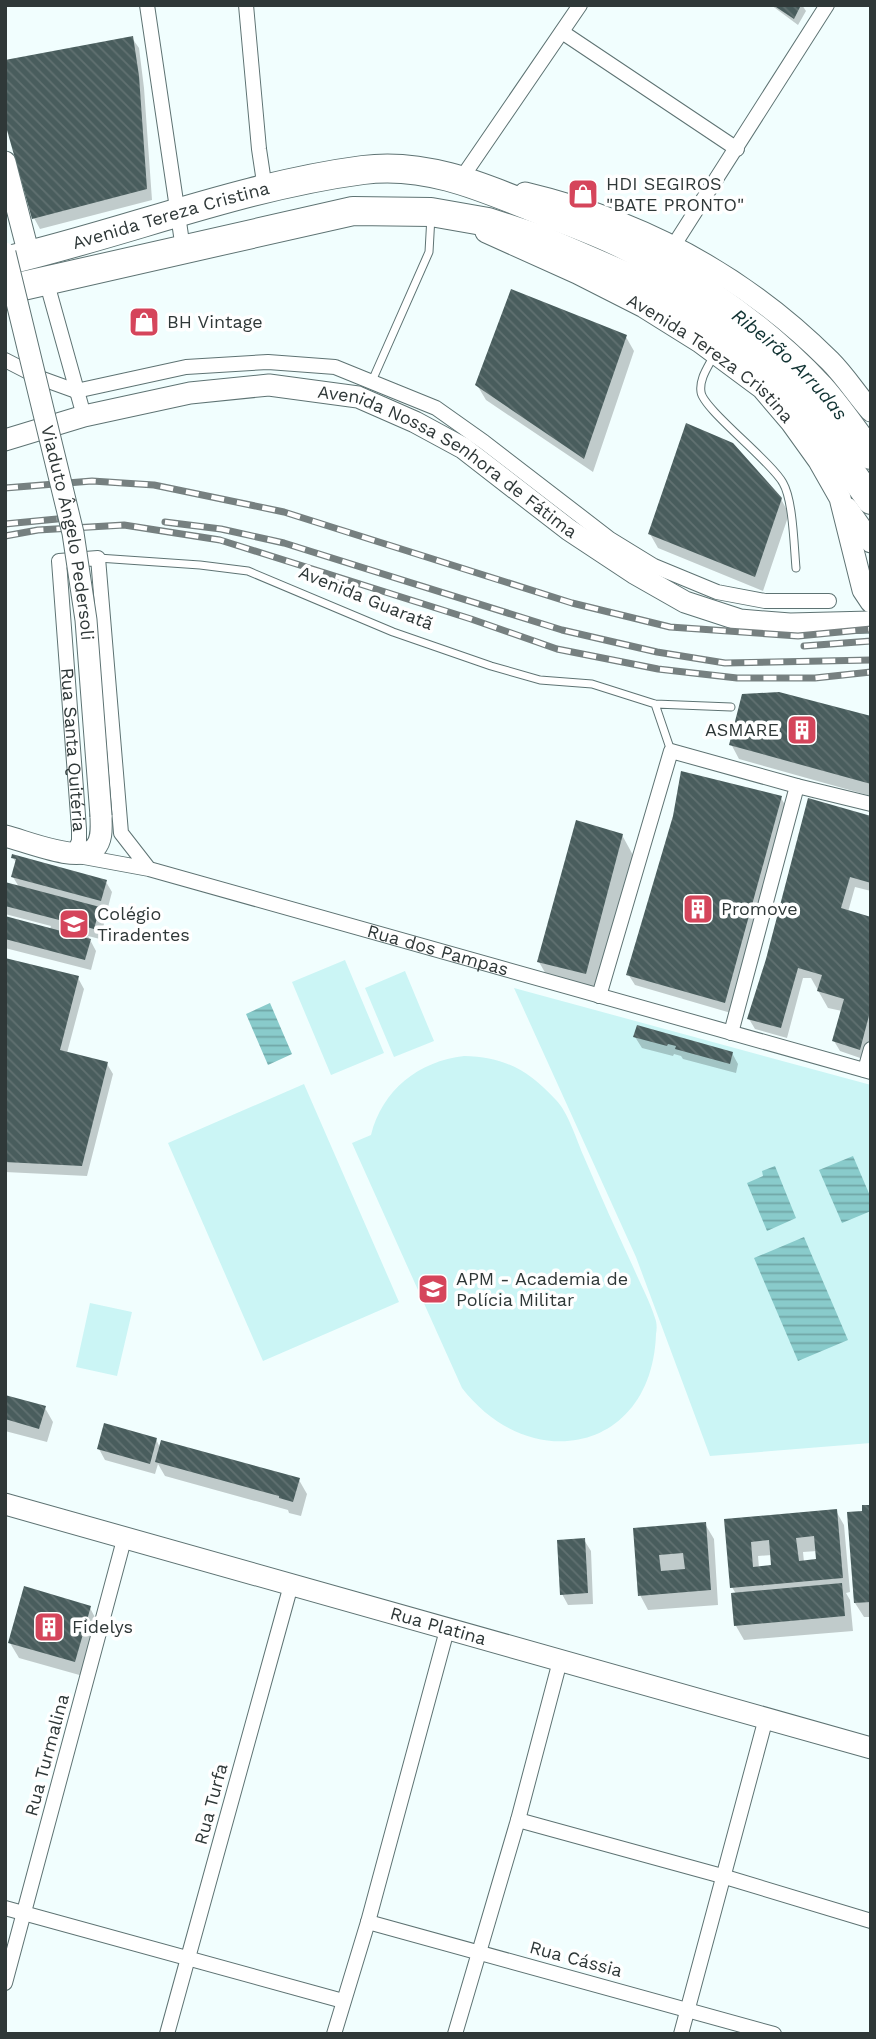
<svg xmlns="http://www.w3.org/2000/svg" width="876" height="2039" viewBox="0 0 876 2039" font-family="'Work Sans',sans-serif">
  <defs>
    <pattern id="water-rules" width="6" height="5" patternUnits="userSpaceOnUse" patternTransform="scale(1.75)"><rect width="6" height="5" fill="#89cbcb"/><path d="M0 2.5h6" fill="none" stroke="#70a6a6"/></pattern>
    <pattern id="building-back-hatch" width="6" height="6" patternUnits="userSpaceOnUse" patternTransform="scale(1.75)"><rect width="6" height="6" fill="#495d5d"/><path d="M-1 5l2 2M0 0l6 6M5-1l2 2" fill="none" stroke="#617171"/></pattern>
  </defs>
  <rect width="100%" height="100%" fill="#f1fefe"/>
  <!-- pitch -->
  <path fill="#cbf5f5" d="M345,960L384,1053L331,1075L292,982Z
    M405,971L434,1041L394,1057L365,988Z
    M514,988L871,1085V1443L710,1456L636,1257Z
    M464,1056C505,1057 528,1070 556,1100C568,1112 577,1141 584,1157C600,1195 617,1232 634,1269C641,1285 650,1302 655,1318C657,1323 657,1329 656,1334C652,1453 530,1476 462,1388L352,1143L371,1135C382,1090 419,1061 464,1056Z
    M304,1084L399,1302L263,1361L168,1143Z
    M90,1303L132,1312L117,1376L76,1367Z"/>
  <!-- water -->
  <path fill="url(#water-rules)" d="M270,1003L292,1054L268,1065L246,1014Z
    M853,1156L871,1198V1211L842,1223L819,1170Z
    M775,1166L796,1218L767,1231L747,1183L763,1176L762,1171Z
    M804,1237L848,1340L798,1361L754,1258Z"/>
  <!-- shadow -->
  <path fill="#0003" fill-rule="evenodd" d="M771,5H802L806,11L798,25Z
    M132,38L139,48L144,88L152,200L40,229L34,218Z
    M626,337L634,351L593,472L486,400L477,385Z
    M781,499L789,514L763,591L658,548L650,534Z
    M871,717V796L739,759L731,744Z
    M781,798L790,813L731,1013L635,985L628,974Z
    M871,817V891L855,887L848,912L871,919V1040L866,1060L840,1051L834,1041L842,1011L828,1008L811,978H803L787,1038L755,1029L749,1019Z
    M622,835L634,857L598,995L551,983L539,962Z
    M13,858L106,882L112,892L107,911L99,909L105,920L100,939L88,936L96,951L91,970L5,948V918L50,930L51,926L5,914V884L19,887L13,877L17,864Z
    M5,960L78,978L84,989L67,1053L107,1064L113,1074L87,1176L5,1172Z
    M635,1037L732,1053L738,1064L736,1073L683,1059L681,1056L674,1054L673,1056L642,1048Z
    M5,1397L45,1408L53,1422L47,1442L5,1431Z
    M156,1439L160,1448L299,1480L307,1494L301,1516L289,1513L288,1510L165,1476L158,1464L155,1474L105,1460L99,1449Z
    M871,1506V1617H864L855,1603L864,1512Z
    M836,1511L844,1525L850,1592L846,1593L850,1600L853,1631L744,1640L736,1626V1594L732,1587L725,1520ZM817,1551L818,1561L804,1562L803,1552ZM772,1555L773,1567L759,1568L758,1556Z
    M705,1524L714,1539L718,1605L648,1610L640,1595L635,1530Z
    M584,1540L591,1551L593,1604L568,1605L562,1594Z
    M90,1608L98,1623L83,1676L19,1658L10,1643Z"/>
  <!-- building -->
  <path fill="url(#building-back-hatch)" fill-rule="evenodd" d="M773,5H801L794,19Z
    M133,36L139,76L147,189L32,219L5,123V60Z
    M511,289L627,335L584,459L475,385Z
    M686,423L733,443L782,498L755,577L648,534Z
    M779,692L871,716V784L729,745L742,694Z
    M681,771L782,796L725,1003L626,975L673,816Z
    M808,798L871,816V883L850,877L841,908L871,917V1008L860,1050L832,1041L844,999L817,991L822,975L798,968L781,1028L747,1019L766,959Z
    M576,820L623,834L586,974L537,962Z
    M12,854L107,880L101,901L11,877L16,859L11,858Z
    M5,882L100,907L94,929L5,906Z
    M5,916L91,939L85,960L5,939Z
    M5,958L79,976L60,1050L108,1062L82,1166L5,1162Z
    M637,1025L733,1052L730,1064L675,1049L676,1046L668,1044L667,1046L633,1037Z
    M5,1395L46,1406L39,1429L5,1419Z
    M104,1423L157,1438L150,1464L97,1449Z
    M161,1440L300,1478L293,1502L279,1498V1496L155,1462Z
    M862,1505H871V1602L854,1603L847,1512L862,1511Z
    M837,1509L843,1578L730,1588L724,1519ZM814,1536L816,1559L799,1561L796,1538ZM769,1540L771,1565L753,1567L751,1542Z
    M706,1522L711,1590L638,1596L633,1528ZM683,1553L685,1569L661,1571L659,1555Z
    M585,1538L588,1593L560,1595L557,1540Z
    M842,1583L845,1616L734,1626L731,1593Z
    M24,1586L91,1606L75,1662L8,1643Z"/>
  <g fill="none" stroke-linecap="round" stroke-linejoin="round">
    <!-- lane casing -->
    <g stroke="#5e7373" stroke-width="9">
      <path id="lane" d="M713,357C708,367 699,379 701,392C703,409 771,461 783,483C793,500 794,546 796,568
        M372,381L429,252L431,216
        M98,558L200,565L248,571L393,632L491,666L540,680L592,684L655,704L731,707
        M655,704L671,751"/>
    </g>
    <!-- street casing -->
    <g stroke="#5e7373" stroke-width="16">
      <g id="street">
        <path d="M147,5L183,249"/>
        <path d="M246,5L259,149L265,189"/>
        <path d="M562,32L737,149"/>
        <path d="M461,179L580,5"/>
        <path d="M674,245L827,5"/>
        <path d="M46,280L84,416"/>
        <path d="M5,360L40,378L76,391"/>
        <path d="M76,391L186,367L268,362L335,367L436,408L484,442L610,539L654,566L717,592L765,601H829"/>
        <path id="s1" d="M149,869L121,833L98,558L59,561L79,829V841L73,855L149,869L871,1072"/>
        <path d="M599,996L671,751L797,786L871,804"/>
        <path d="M731,1033L797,786"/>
        <path d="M865,1070L871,1049"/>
        <path d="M518,1820L722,1876L871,1921"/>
        <path d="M5,1908L343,2001"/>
        <path d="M368,1922L774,2034"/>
        <path d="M5,1983L125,1536"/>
        <path d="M167,2034L291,1585"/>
        <path d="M334,2034L368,1922L447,1630"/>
        <path d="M455,2034L518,1820L560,1661"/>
        <path d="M681,2034L766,1718"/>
      </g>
    </g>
    <!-- secondary casing -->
    <g stroke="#5e7373" stroke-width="23">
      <g id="secondary">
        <path d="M5,162L29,255"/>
        <path d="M525,193C643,221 744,275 830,361C845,376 857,395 871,411"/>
        <path id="s2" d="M486,232L577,273L644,307L700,342L762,388L791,422L819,461L840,498L863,590L871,602"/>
        <path id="s3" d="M5,440L84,416L190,393L269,385L358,397L415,422L463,448L569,530L634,573L685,602L740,620L790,624L871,622"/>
        <path d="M847,508L871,542"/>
        <path d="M5,836C26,841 79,864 95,848C103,839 101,826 101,816"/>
        <path id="s4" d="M5,1504L871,1748"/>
      </g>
    </g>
    <!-- highway casing -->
    <g stroke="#5e7373" stroke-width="30">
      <g id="highway">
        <path id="s5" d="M5,261C125,233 241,186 363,170C423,162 478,185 532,207C561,219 592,229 620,243C693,279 763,327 820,388C838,408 855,433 871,455"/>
        <path d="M5,290L353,211L431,212L488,222L540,239L655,289L747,351L802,403L871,500"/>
      </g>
    </g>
    <!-- lane -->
    <use href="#lane" stroke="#fff" stroke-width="7"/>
    <!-- street -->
    <use href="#street" stroke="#fff" stroke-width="14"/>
    <!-- secondary -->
    <use href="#secondary" stroke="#fff" stroke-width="21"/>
    <!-- highway -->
    <use href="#highway" stroke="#fff" stroke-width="28"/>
    <!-- rail casing -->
    <g stroke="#768080" stroke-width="7">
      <path id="rail" d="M5,488L92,481L154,485L284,512L572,603L670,627L798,636L871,629
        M165,522L221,529L284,543L562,630L657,652L725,663L871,660
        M5,524L57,519
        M5,536L38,530L124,525L220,540L471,619L557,649L658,669L737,678H815L871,672
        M804,646L871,641"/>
    </g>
    <!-- rail -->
    <use href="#rail" stroke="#fff" stroke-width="4.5" stroke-dasharray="13" stroke-linecap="butt"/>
    <!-- secondary-bridge casing -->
    <g stroke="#5e7373" stroke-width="23" stroke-linecap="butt">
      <g id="secondary-bridge">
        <path id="s6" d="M5,253L73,533L86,620L101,816"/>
      </g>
    </g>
    <!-- secondary-bridge -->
    <use href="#secondary-bridge" stroke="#fff" stroke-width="21"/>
  </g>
  <!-- icons -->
  <defs>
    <g id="shop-square" transform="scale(1.575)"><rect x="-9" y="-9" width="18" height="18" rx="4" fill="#d5455b" stroke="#fff"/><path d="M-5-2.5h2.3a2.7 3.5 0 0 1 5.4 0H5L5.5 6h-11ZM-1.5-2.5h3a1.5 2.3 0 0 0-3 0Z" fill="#fff"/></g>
    <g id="building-square" transform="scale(1.575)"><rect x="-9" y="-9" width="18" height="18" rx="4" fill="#d5455b" stroke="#fff"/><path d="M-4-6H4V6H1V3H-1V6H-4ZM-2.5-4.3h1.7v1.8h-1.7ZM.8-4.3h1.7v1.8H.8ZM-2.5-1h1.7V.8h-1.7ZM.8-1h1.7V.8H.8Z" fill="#fff"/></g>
    <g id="school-square" transform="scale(1.575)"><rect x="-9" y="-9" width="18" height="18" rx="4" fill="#d5455b" stroke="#fff"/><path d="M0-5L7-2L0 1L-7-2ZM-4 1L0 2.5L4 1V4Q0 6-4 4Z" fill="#fff"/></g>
  </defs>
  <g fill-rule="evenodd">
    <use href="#shop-square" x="583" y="194"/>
    <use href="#shop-square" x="144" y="322"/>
    <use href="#building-square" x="802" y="730"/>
    <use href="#building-square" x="698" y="909"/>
    <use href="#school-square" x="74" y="924"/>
    <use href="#school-square" x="433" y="1289"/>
    <use href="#building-square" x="49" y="1627"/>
  </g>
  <g text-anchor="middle" stroke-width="7" stroke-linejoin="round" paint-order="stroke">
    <!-- poi labels -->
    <g font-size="18" fill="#2f3838" stroke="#fff" text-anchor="start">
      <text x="606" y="190">HDI SEGIROS<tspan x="606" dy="21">"BATE PRONTO"</tspan></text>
      <text x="167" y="328">BH Vintage</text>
      <text x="779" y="736" text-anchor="end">ASMARE</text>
      <text x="721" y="915">Promove</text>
      <text x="97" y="920">Colégio<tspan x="97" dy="21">Tiradentes</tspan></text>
      <text x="456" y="1285">APM - Academia de<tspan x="456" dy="21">Polícia Militar</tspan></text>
      <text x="72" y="1633">Fidelys</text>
    </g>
    <!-- street labels -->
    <g font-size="18" fill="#2f3838" stroke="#fff">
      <text dy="6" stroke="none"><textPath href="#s5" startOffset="172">Avenida Tereza Cristina</textPath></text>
      <text dy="6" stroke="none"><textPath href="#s2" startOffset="259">Avenida Tereza Cristina</textPath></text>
      <text dy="6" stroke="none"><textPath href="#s3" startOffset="469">Avenida Nossa Senhora de Fátima</textPath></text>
      <text dy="6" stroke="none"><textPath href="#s6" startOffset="287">Viaduto Ângelo Pedersoli</textPath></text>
      <text transform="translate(366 598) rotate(22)" y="6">Avenida Guaratã</text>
      <text dy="6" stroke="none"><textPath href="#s1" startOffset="550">Rua Santa Quitéria</textPath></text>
      <text dy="6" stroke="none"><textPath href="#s1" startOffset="1034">Rua dos Pampas</textPath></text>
      <text dy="6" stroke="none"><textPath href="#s4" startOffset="450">Rua Platina</textPath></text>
      <text transform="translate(47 1755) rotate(-75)" y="6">Rua Turmalina</text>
      <text transform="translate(211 1804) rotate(-75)" y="6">Rua Turfa</text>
      <text transform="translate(576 1959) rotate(15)" y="6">Rua Cássia</text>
    </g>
    <!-- water labels -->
    <g font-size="19" font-style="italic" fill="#103232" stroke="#fff">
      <text dy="7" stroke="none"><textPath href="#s5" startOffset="850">Ribeirão Arrudas</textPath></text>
    </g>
  </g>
  <!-- border -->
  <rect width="876" height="2039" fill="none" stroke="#2f3838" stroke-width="14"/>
</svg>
